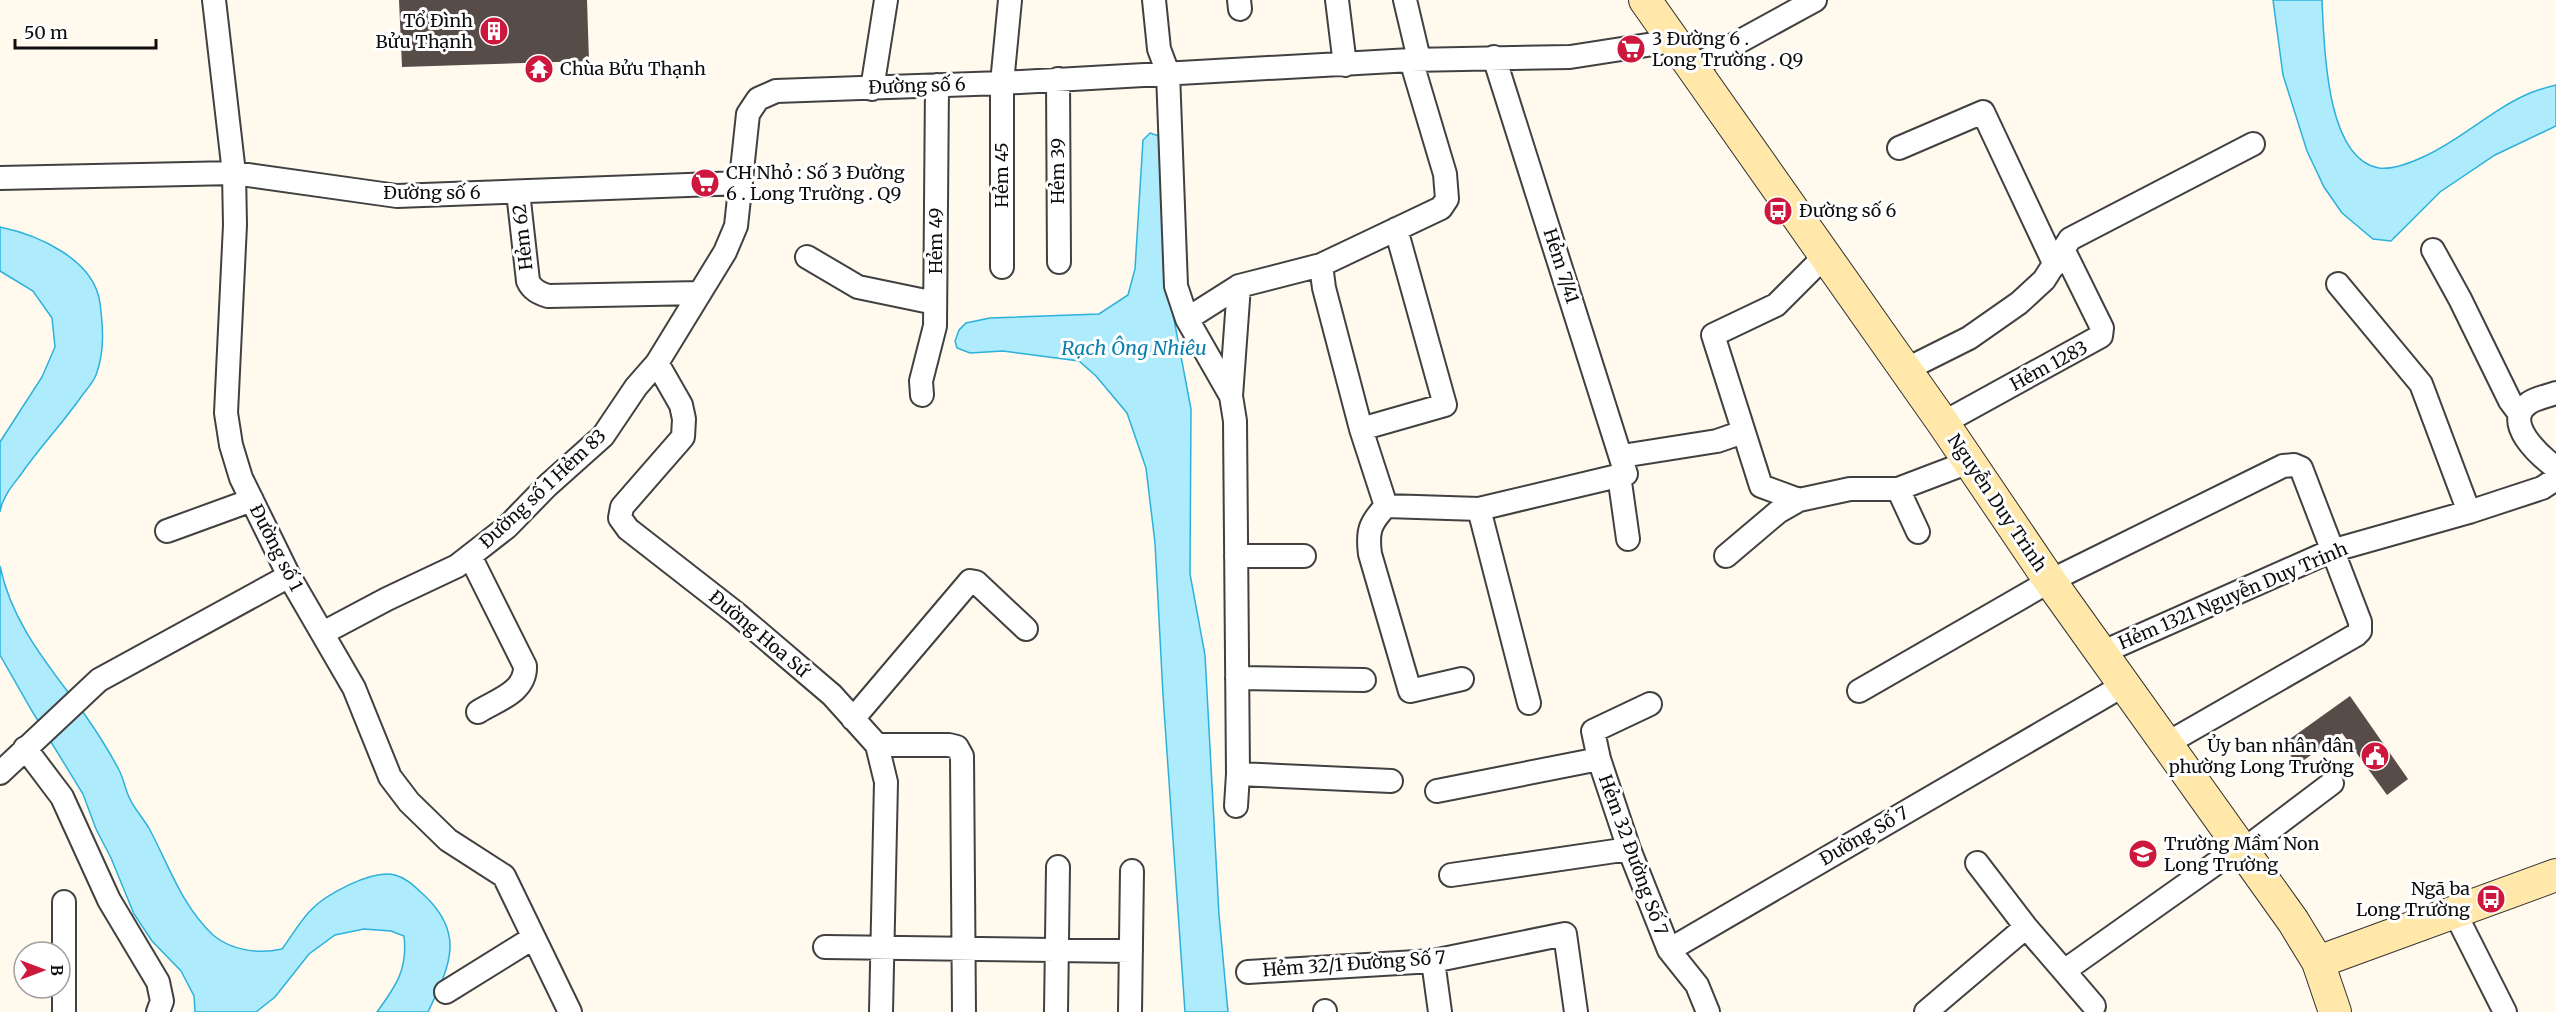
<svg xmlns="http://www.w3.org/2000/svg" width="2556" height="1012" viewBox="0 0 2556 1012" font-family="Merriweather,serif">
  <rect width="100%" height="100%" fill="#fff9ee"/>
  <!-- water -->
  <path fill="#adebfd" stroke="#2cb1db" stroke-width="1.5" d="M2273,0H2322C2324,42 2325,159 2379,168C2393,170 2410,163 2423,157C2461,140 2492,109 2530,93C2538,90 2547,87 2556,85V126L2495,155L2440,192L2391,241L2373,239L2342,213L2324,187L2307,151L2283,75Z
    M1150,133L1165,138L1172,309L1191,409L1190,574L1205,655L1219,915L1228,1012H1185L1163,695L1155,543L1146,468L1127,413L1096,376L1079,361L1003,351L970,353L957,348L955,341L959,330L966,323L990,318L1099,314L1128,295L1135,269L1143,140Z
    M0,227C38,235 94,259 100,303C103,327 105,351 96,375C93,383 86,390 81,397C62,424 40,447 22,473C13,485 2,497 0,512V442L42,377L55,347L52,318L33,291L0,271Z
    M0,566C12,625 51,668 85,715C97,732 109,751 119,770C124,779 125,790 130,799C135,810 144,819 150,830C169,866 182,906 213,935C232,951 259,954 282,949C291,937 299,923 309,912C324,895 372,869 395,875C407,878 416,888 425,896C466,935 449,967 428,1012H377C396,986 408,969 404,936L391,931L364,929L335,935L309,954L275,997L256,1012H195L194,996L181,971L152,941L134,914L111,858L96,829L83,794L32,711L0,655Z"/>
  <!-- building -->
  <path fill="#584c49" d="M399,0H587L589,61L402,67Z
    M2350,696L2408,779L2387,795L2342,733L2297,765L2283,744Z"/>
  <g fill="none" stroke-linecap="round" stroke-linejoin="round">
    <!-- street casing -->
    <g stroke="#414141" stroke-width="26">
      <path id="street" d="M214,0L234,173L235,225L226,413L231,445L241,478L289,576L354,688L390,777L409,802L448,840L504,876L570,1012
        M1154,0L1159,49L1168,73L1176,286L1187,319L1231,396L1235,421L1238,774L1236,806
        M1239,0L1240,9
        M1337,0L1345,65
        M1405,0L1419,59
        M1411,60L1445,174L1447,199L1441,208L1321,265L1324,288L1361,429L1386,506C1370,523 1367,531 1370,554L1410,691L1462,679
        M1693,67L1815,0
        M1058,79L1059,262
        M872,89L886,0
        M1899,148L1983,112L2055,265
        M0,178L234,173L397,196L741,183
        M518,192L528,281C532,290 539,293 548,296L700,293
        M2433,250L2460,299L2510,401L2519,413
        M807,257L858,287L935,303
        M1002,267V83L1010,0
        M2338,284L2421,384L2469,512
        M1239,286L1321,265
        M1187,319L1239,286L1231,396
        M657,363L681,405L684,419L683,437L622,507L620,518L628,529L737,614L832,695L877,745L886,782L881,1012
        M1905,370L1969,338L2019,303L2044,280L2070,239L2253,144
        M2556,393C2548,396 2536,398 2529,403C2501,422 2540,456 2556,468
        M922,395L921,381L935,326L937,85
        M1943,423L2101,336L2102,328L2063,249
        M1361,429L1445,405L1396,229
        M1622,456L1717,441L1743,432
        M1619,475L1628,539
        M1898,489L1918,532
        M1799,500L1761,486L1713,335L1776,305L1825,256
        M1386,506L1479,509L1529,703
        M1479,509L1626,474L1494,57
        M167,531L252,500
        M470,556L525,666C526,692 497,700 478,712
        M1236,556H1304
        M1726,556L1778,512L1799,500L1850,489H1898L1969,462
        M323,633L387,599L457,566L507,527L547,486L603,436L636,387L657,363L725,252L736,226L748,114L758,99L776,91L1002,83L1411,60L1570,57L1673,41
        M2101,653L2331,551L2469,512L2542,488L2556,479
        M1237,678L1364,680
        M1859,691L2050,581L2283,466L2294,465L2301,468L2360,622V631L2356,635L2166,744
        M853,719L970,581L976,582L1026,629
        M877,745H949L957,747L962,756L964,1012
        M25,748L62,797L109,900L158,982L162,1001L158,1012
        M1599,759L1629,849L1669,950
        M0,773L99,680L289,576
        M1238,774L1391,781
        M1437,791L1599,759L1593,731L1650,704
        M2242,851L2332,783
        M1977,863L2026,927L2064,971L2239,847
        M1451,875L1629,849
        M64,902V1012
        M2455,913L2505,1012
        M825,947L1131,951
        M1433,961L1440,1012
        M2064,971L2094,1006
        M1248,972L1433,961L1565,934L1576,1012
        M446,992L533,938
        M1325,1011V1012
        M1056,1012L1058,867
        M1130,1012L1132,871
        M1708,1012L1697,985L1669,950L2124,685
        M1926,1012L2026,927"/>
    </g>
    <!-- secondary casing -->
    <g stroke="#303030" stroke-width="34">
      <path id="secondary" d="M1645,0L1943,423L2050,581L2293,921L2318,962L2335,1012
        M2318,962L2556,875"/>
    </g>
    <!-- street -->
    <use href="#street" stroke="#fff" stroke-width="22"/>
    <!-- secondary -->
    <use href="#secondary" stroke="#ffe8a9" stroke-width="32"/>
  </g>
  <!-- icons -->
  <defs>
    <g id="building-disc" transform="scale(1.5)"><circle r="9.5" fill="#cd173c" stroke="#fff"/><path d="M-4-6H4V6H1V3H-1V6H-4ZM-2.5-4.3h1.7v1.8h-1.7ZM.8-4.3h1.7v1.8H.8ZM-2.5-1h1.7V.8h-1.7ZM.8-1h1.7V.8H.8Z" fill="#fff"/></g>
    <g id="supermarket-disc" transform="scale(1.5)"><circle r="9.5" fill="#cd173c" stroke="#fff"/><path d="M-6-5.5h2.5l.6 2H6L4.5 2H-2.5L-4.4-4H-6ZM-1.5 3.2a1.3 1.3 0 1 0 .1 0ZM3 3.2a1.3 1.3 0 1 0 .1 0Z" fill="#fff"/></g>
    <g id="temple-disc" transform="scale(1.5)"><circle r="9.5" fill="#cd173c" stroke="#fff"/><path d="M0-6L5-2H3V0L6.5 2.5H4V6H1.5V3h-3V6H-4V2.5H-6.5L-3 0V-2H-5Z" fill="#fff"/></g>
    <g id="bus-disc" transform="scale(1.5)"><circle r="9.5" fill="#cd173c" stroke="#fff"/><path d="M-5-6H5V4H4V6H2V4H-2V6H-4V4H-5ZM-3.5-4V0h7V-4ZM-3.5 1.2v1.5H-2V1.2ZM2 1.2v1.5H3.5V1.2Z" fill="#fff"/></g>
    <g id="civic-disc" transform="scale(1.5)"><circle r="9.5" fill="#cd173c" stroke="#fff"/><path d="M-.6-6.5H3V-4.5H.6V-3L4-1V1h2V6H-6V1h2V-1L-.6-3ZM-1.2 2.5V6h2.4V2.5Z" fill="#fff"/></g>
    <g id="school-disc" transform="scale(1.5)"><circle r="9.5" fill="#cd173c" stroke="#fff"/><path d="M0-5L7-2L0 1L-7-2ZM-4 1L0 2.5L4 1V4Q0 6-4 4Z" fill="#fff"/></g>
  </defs>
  <g fill-rule="evenodd">
    <use href="#building-disc" x="494" y="31"/>
    <use href="#supermarket-disc" x="1631" y="49"/>
    <use href="#temple-disc" x="539" y="69"/>
    <use href="#supermarket-disc" x="705" y="183"/>
    <use href="#bus-disc" x="1778" y="211"/>
    <use href="#civic-disc" x="2375" y="756"/>
    <use href="#school-disc" x="2143" y="854"/>
    <use href="#bus-disc" x="2491" y="899"/>
  </g>
  <g text-anchor="middle" stroke-width="6" stroke-linejoin="round" paint-order="stroke">
    <!-- poi labels -->
    <g font-size="18" fill="#0e0e0e" stroke="#fff" text-anchor="start">
      <text x="473" y="27" text-anchor="end">Tổ Đình<tspan x="473" dy="21">Bửu Thạnh</tspan></text>
      <text x="1652" y="45">3 Đường 6 .<tspan x="1652" dy="21">Long Trường . Q9</tspan></text>
      <text x="560" y="75">Chùa Bửu Thạnh</text>
      <text x="726" y="179">CH Nhỏ : Số 3 Đường<tspan x="726" dy="21">6 . Long Trường . Q9</tspan></text>
      <text x="1799" y="217">Đường số 6</text>
      <text x="2354" y="752" text-anchor="end">Ủy ban nhân dân<tspan x="2354" dy="21">phường Long Trường</tspan></text>
      <text x="2164" y="850">Trường Mầm Non<tspan x="2164" dy="21">Long Trường</tspan></text>
      <text x="2470" y="895" text-anchor="end">Ngã ba<tspan x="2470" dy="21">Long Trường</tspan></text>
    </g>
    <!-- street labels -->
    <g font-size="18" fill="#0e0e0e" stroke="#fff">
      <text transform="translate(917 86) rotate(-2)" y="6">Đường số 6</text>
      <text transform="translate(1058 171) rotate(-90)" y="6">Hẻm 39</text>
      <text transform="translate(1002 175) rotate(-90)" y="6">Hẻm 45</text>
      <text x="432" y="199">Đường số 6</text>
      <text transform="translate(523 237) rotate(-96)" y="6">Hẻm 62</text>
      <text transform="translate(936 241) rotate(-90)" y="6">Hẻm 49</text>
      <text transform="translate(1561 266) rotate(72)" y="6">Hẻm 7/41</text>
      <text transform="translate(2049 366) rotate(-28)" y="6">Hẻm 1283</text>
      <text transform="translate(543 489) rotate(-43)" y="6">Đường số 1 Hẻm 83</text>
      <text transform="translate(1997 503) rotate(56)" y="6">Nguyễn Duy Trinh</text>
      <text transform="translate(276 548) rotate(63)" y="6">Đường số 1</text>
      <text transform="translate(2233 596) rotate(-23)" y="6">Hẻm 1321 Nguyễn Duy Trinh</text>
      <text transform="translate(759 634) rotate(40)" y="6">Đường Hoa Sứ</text>
      <text transform="translate(1864 836) rotate(-30)" y="6">Đường Số 7</text>
      <text transform="translate(1633 855) rotate(70)" y="6">Hẻm 32 Đường Số 7</text>
      <text transform="translate(1354 964) rotate(-4)" y="6">Hẻm 32/1 Đường Số 7</text>
    </g>
    <!-- water labels -->
    <g font-size="20" font-style="italic" fill="#097fad" stroke="#fff">
      <text x="1134" y="355">Rạch Ông Nhiêu</text>
    </g>
  </g>
  <!-- north arrow -->
  <g transform="translate(42 970) rotate(90)"><circle r="28" fill="#ffffff" stroke="#9f9f9f" stroke-width="1.5"/>
  <path d="M0-4.5L10 22L0 15L-10 22Z" fill="#cd173c"/>
  <text y="-9" font-size="16" font-weight="bold" text-anchor="middle" fill="#0e0e0e">B</text>
  </g>
  <!-- scale -->
  <path d="M15 39v9h141v-9" fill="none" stroke="#0e0e0e" stroke-width="3"/>
  <text x="24" y="39" font-size="18" fill="#0e0e0e" stroke="#ffffff" stroke-width="4.5" paint-order="stroke">50 m</text>
</svg>
